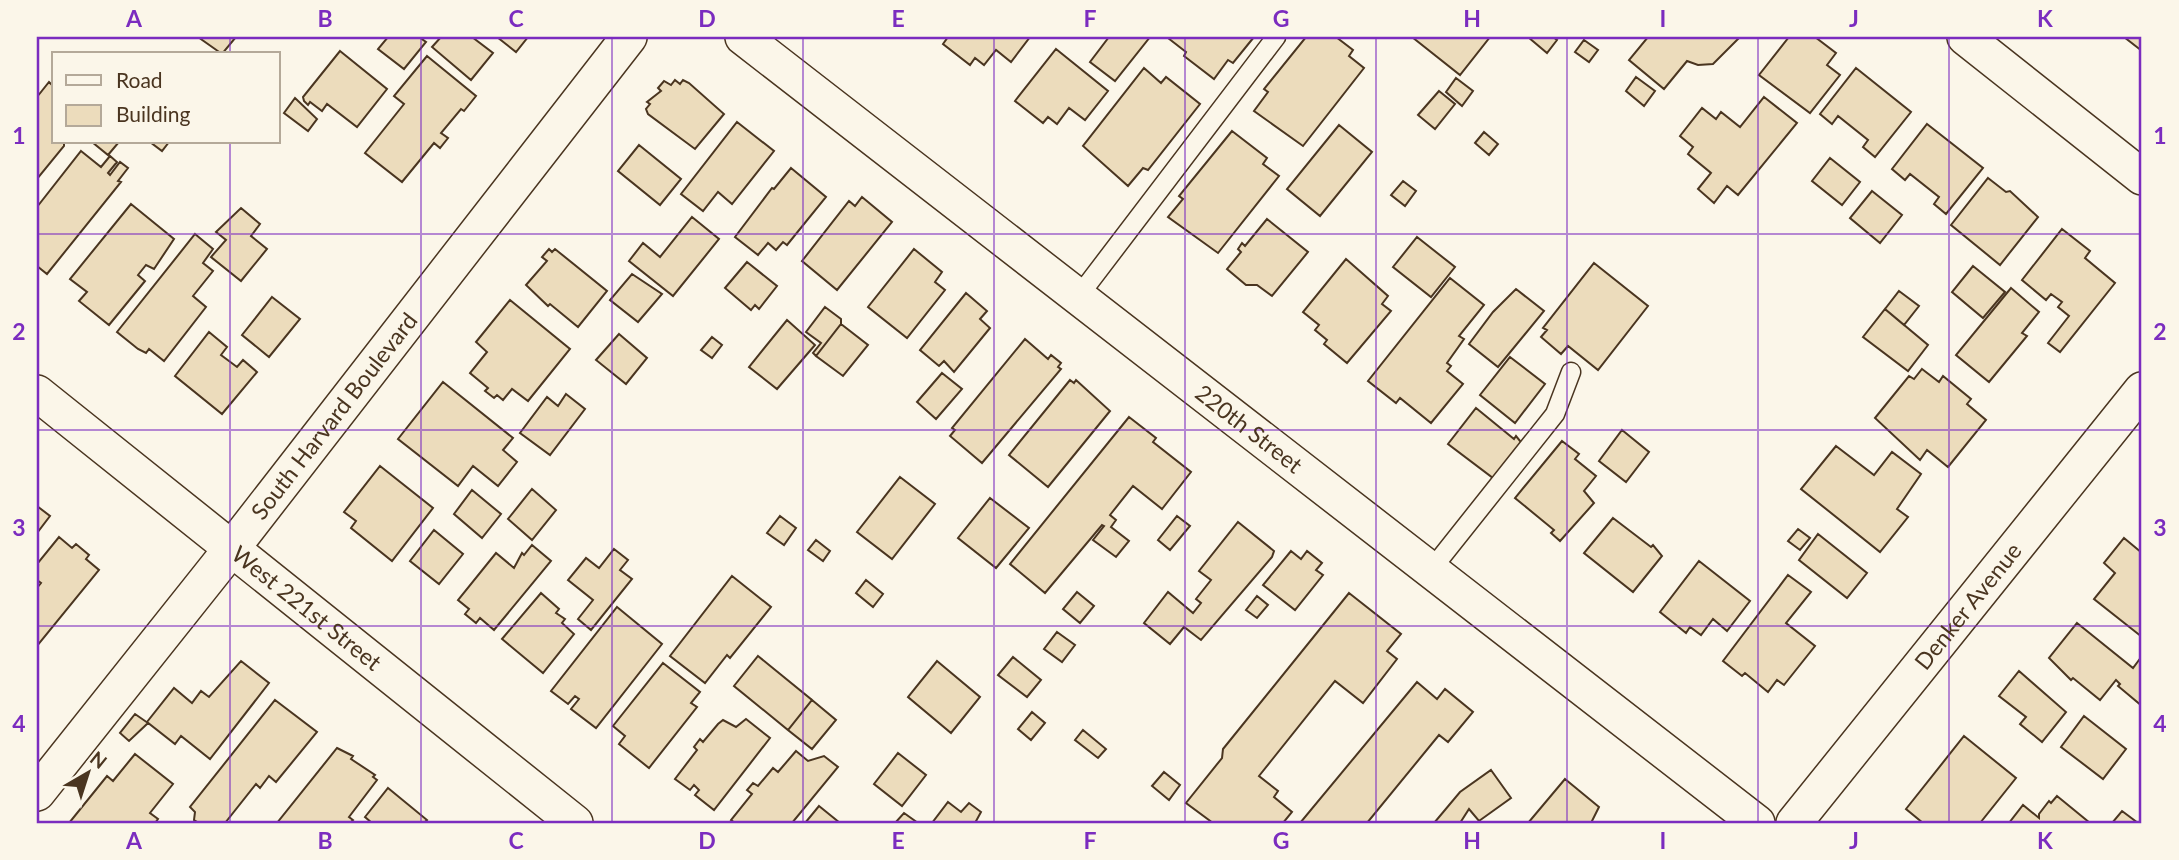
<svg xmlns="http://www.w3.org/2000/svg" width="2179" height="860" viewBox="0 0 2179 860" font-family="Lato,sans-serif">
  <rect width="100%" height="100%" fill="#fbf6e9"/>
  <!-- building -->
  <path fill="#ecdcbc" stroke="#4a3520" stroke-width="2" d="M198,37H236L222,54Z
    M388,37H419L426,42L404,69L378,49Z
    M441,37H472L493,53L471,80L432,47Z
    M497,37H528L516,52Z
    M948,37H1030L1011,62L996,50L984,65L975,58L970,65L943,44Z
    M1109,37H1150L1115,81L1090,62Z
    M1254,37L1233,63L1228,60L1214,79L1184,56L1186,52L1168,38Z
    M1306,37H1336L1353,50L1349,56L1364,68L1303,146L1254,111L1268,92L1264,89Z
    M1412,37H1490L1460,75Z
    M1528,37H1553L1557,40L1547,53Z
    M1648,37H1740L1713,64L1698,65L1687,61L1664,89L1629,60Z
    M1789,37H1815L1836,53L1827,65L1840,75L1810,113L1759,75Z
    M2124,37H2142V51Z
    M1584,40L1598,50L1589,62L1575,52Z
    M1056,49L1108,91L1085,120L1069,108L1057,124L1048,117L1043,123L1015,101Z
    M340,51L387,89L357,127L327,104L322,111L310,102L308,105L304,101L303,97Z
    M427,56L476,96L464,111L461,109L441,133L448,138L440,148L434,143L402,182L365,153L404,104L394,96Z
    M1144,68L1161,83L1166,77L1200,104L1148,170L1143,168L1128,186L1083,146Z
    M1856,68L1911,112L1875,157L1863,147L1868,140L1838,116L1832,124L1820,114Z
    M1636,77L1655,91L1644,106L1626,91Z
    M1456,78L1473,91L1462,106L1446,92Z
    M675,80L680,84L683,80L689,83L724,114L695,149L648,114L646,109L650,104L647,102L661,91L658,88L664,81L671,85Z
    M49,82L54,87V142H64V146L37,179V97Z
    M1439,91L1455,104L1435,129L1418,115Z
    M1764,97L1797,123L1738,195L1727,186L1714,203L1698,189L1711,173L1688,154L1693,147L1680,136L1702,108L1716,119L1721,112L1740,127Z
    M295,98L317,119L308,131L284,113Z
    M737,122L774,151L732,204L718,192L703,211L681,194Z
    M1927,124L1983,168L1946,214L1934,204L1939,197L1910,174L1905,180L1892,169Z
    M1339,125L1372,152L1320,216L1287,189Z
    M1232,131L1267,158L1263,164L1279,176L1218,253L1168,217L1183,199L1179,196Z
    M1484,132L1498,144L1489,155L1475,143Z
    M92,142H119L108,155Z
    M150,142H169L162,151Z
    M639,145L681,179L660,205L618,171Z
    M81,151L101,167L110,156L117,162L108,173L110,175L120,162L128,168L118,181L121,182L47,274L37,266V207Z
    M1830,158L1860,182L1842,205L1812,181Z
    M791,168L826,197L787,245L783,242L776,250L768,243L758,255L735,237L772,188L774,189Z
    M1988,178L2006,192L2010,191L2038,217L2000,265L1951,225Z
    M1403,181L1416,191L1405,206L1391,195Z
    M1872,191L1902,215L1880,243L1850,218Z
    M862,197L892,222L837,290L802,261L849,201L855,206Z
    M131,204L174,239L154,269L146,265L138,275L145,281L109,325L79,301L87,292L70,279Z
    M241,208L260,224L251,236L267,249L241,281L211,257L226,240L216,232Z
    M692,217L719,239L673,296L629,261L643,243L660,257Z
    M1267,219L1308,252L1272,296L1257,285H1246L1227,269L1241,252L1238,249L1242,243L1245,246Z
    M2062,229L2090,251L2085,258L2115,283L2060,352L2048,343L2069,316L2058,307L2062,302L2051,294L2046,300L2022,280Z
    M195,234L213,249L203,263L213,271L193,296L206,307L164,361L149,349L146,353L138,349L117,332Z
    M1417,237L1455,267L1431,297L1393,267Z
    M549,249L552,252L555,249L607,291L578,327L550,304L548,306L526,285L547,261L542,257Z
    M914,249L942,272L935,282L945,290L907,338L868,307Z
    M1346,259L1388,296L1382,304L1391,311L1347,363L1324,344L1327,340L1315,330L1319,325L1303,312Z
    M747,262L777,286L759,309L755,305L751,310L725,288Z
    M1594,263L1648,306L1598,370L1568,346L1561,354L1541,337L1547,330L1543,328Z
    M1973,266L2005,292L1983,318L1952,292Z
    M632,274L662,294L638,322L610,300Z
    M1450,278L1484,305L1459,336L1464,339L1447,363L1451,366L1447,371L1463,384L1431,423L1400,398L1396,403L1368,381Z
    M2011,288L2039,312L2022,333L2027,336L1989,382L1956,355Z
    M1516,289L1544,311L1498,367L1469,344L1493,312Z
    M1899,291L1919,306L1904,325L1885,309Z
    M966,293L987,311L980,319L990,328L954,372L944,361L939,366L920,350Z
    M272,297L300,319L269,357L242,335Z
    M510,300L570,349L528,401L512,389L503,400L497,395L494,398L485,391L488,388L470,373L487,352L476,342Z
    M825,307L841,319V324L816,356L813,353L821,343L806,332Z
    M1885,309L1928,345L1908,371L1863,337Z
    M787,320L815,345L777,389L749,367Z
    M841,324L868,345L843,376L816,356Z
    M209,332L227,347L221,355L237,367L243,360L257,372L222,414L175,376Z
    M619,334L647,358L626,384L596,360Z
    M712,337L722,345L712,358L701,350Z
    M1025,339L1048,359L1051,355L1061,363L1058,367L1061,369L982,463L950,436L955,430L952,428Z
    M1510,357L1545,384L1515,423L1480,395Z
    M1922,369L1939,382L1943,376L1971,399L1967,404L1986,420L1948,467L1927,450L1920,460L1875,418L1909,376L1914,379Z
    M942,373L962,389L936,419L917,402Z
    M1070,380L1074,383L1076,380L1110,411L1048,487L1009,455Z
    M443,382L513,438L503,450L517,462L498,486L473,466L458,486L398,439Z
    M566,394L585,409L550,455L520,433L547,397L558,406Z
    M1476,408L1514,439L1516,436L1525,447L1497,481L1448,444Z
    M1129,417L1156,438L1153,442L1191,472L1162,509L1133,486L1110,515L1116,520L1111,527L1129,541L1116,557L1093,540L1104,526L1102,525L1045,593L1010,564Z
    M1622,430L1649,452L1626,482L1599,461Z
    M1562,441L1579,454L1575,459L1596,476L1584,491L1594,503L1560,541L1551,533L1554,530L1515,498Z
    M1836,446L1874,475L1892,452L1921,474L1897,509L1908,517L1880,552L1801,489Z
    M380,466L433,508L392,561L351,528L356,521L344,512Z
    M900,477L935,504L892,559L857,532Z
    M532,489L556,510L532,540L508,519Z
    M472,490L501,514L482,538L454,514Z
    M990,498L1029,528L996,568L958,538Z
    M37,506L50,516L37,533Z
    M780,516L796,528L784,545L767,533Z
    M1177,516L1190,526L1170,550L1158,540Z
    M1613,518L1651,547L1653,545L1662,556L1633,592L1584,553Z
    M1238,522L1274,551L1272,557L1201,640L1184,627L1170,644L1144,623L1168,592L1193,613L1201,603L1196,599L1211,580L1199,571Z
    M1798,529L1810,538L1800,550L1788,541Z
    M434,530L463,554L439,584L410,561Z
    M1818,534L1867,573L1847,598L1799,560Z
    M59,537L72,548L76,544L89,555L86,559L99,570L37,646V588L41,583L37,580V564Z
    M2124,538L2142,553V637L2094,599L2115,573L2104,563Z
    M816,540L830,551L823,561L808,550Z
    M532,545L551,561L494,630L480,618L476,623L465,614L469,609L458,600L496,553L514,568L522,553L524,555Z
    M614,549L628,560L620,570L632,579L591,630L578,619L593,600L568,580L586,558L599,568Z
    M1291,551L1301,559L1307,551L1322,563L1316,570L1323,575L1295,610L1263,585Z
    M1699,561L1750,601L1727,631L1713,619L1701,635L1690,627L1686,633L1660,612Z
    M1788,575L1811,592L1786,623L1815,646L1784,685L1777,680L1768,692L1745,673L1742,676L1723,661Z
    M732,576L771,607L730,658L727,655L705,683L670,656Z
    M866,580L883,594L873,607L856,593Z
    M1077,592L1094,606L1080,623L1063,609Z
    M541,593L559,609L556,613L565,619L562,623L574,634L543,673L502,639Z
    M1349,593L1401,634L1387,651L1397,659L1363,703L1335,681L1259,776L1278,791L1274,797L1292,812L1283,823H1213L1186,803L1222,758L1223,749Z
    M1257,596L1268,605L1257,618L1246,610Z
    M617,607L662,644L596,728L571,709L579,699L575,696L568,704L551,691Z
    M2077,623L2133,668L2142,656V706L2118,686L2120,684L2116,680L2100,700L2073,678L2071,680L2049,658Z
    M1057,632L1075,645L1062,662L1044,649Z
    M758,656L812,700L788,730L734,686Z
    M1013,657L1041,680L1027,697L998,675Z
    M241,661L269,683L210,759L181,736L175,744L147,722L174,688L192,703L201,691L209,697Z
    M937,661L980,697L951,733L908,697Z
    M663,663L700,692L691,703L697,707L649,768L619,744L625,736L613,726Z
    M2019,671L2066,712L2042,742L2020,724L2026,717L1999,696Z
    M1417,682L1437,699L1445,689L1473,712L1448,742L1439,735L1367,823H1300Z
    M275,700L317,732L276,782L269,776L260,788L256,784L225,823H199L194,820L195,812L190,807Z
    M812,700L836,720L812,749L788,730Z
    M1032,712L1045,723L1031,740L1018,729Z
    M135,714L148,723L129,741L120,733Z
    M2084,716L2126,749L2103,779L2061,747Z
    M746,719L770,738L714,810L695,795L699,790L694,785L690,790L675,779L697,750L694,747L700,739L703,742L718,724L723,720L736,727Z
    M1083,730L1106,749L1098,758L1075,740Z
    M1964,736L2016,778L1980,823H1923L1906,809Z
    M337,748L353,756L351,759L375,775L373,777L377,780L349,817L353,820L350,823H277Z
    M796,751L808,761L824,756L838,767L792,823H735L731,820L752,794L747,790L753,783L758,786L773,768L778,772Z
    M898,753L926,775L902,806L874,784Z
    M135,754L173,784L150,813L158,819L155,823H69L107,776L113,781Z
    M1491,770L1511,798L1479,821L1469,809L1460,823H1434L1460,792Z
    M1164,772L1180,785L1169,800L1152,786Z
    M1565,779L1599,807L1591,823H1528Z
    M388,788L427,820L424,823H372L365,817Z
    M2057,796L2090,823H2009L2023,805L2039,818V814L2049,801L2051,803Z
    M948,802L961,812L969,803L981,812L975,823H932Z
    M819,806L840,823H805Z
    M2122,811L2138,823H2112Z
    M904,813L918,823H895Z"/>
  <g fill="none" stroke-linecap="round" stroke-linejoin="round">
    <!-- lane casing -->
    <g stroke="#4a3520" stroke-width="21">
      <path id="lane" d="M1078,297L1276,37
        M1431,570L1555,414L1571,372"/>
    </g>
    <!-- street casing -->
    <g stroke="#4a3520" stroke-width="38">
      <g id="street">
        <path id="s1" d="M743,37L1757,823"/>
        <path d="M1965,37L2142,177"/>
        <path id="s2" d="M37,393L575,823"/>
        <path id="s3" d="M37,793L232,548L629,37"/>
        <path id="s4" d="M1794,823L2142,390"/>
      </g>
    </g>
    <!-- lane -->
    <use href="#lane" stroke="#fbf6e9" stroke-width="18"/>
    <!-- street -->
    <use href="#street" stroke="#fbf6e9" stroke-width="35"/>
  </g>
  <!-- grid -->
  <path fill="none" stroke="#7b2cbf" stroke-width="2" stroke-opacity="0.55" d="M230,37V54M421,37V823M612,37V823M803,37V823M994,37V823M1185,37V823M1376,37V823M1567,37V823M1758,37V823M1949,37V823M230,142V823M37,234H2142M37,430H2142M37,626H2142"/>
  <g text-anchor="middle" stroke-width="5" stroke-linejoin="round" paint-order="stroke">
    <!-- street labels -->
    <g font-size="23" fill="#4a3520" stroke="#fbf6e9">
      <text dy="8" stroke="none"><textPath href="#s3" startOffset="480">South Harvard Boulevard</textPath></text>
      <text dy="8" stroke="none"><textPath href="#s1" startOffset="640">220th Street</textPath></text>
      <text dy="8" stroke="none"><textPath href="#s2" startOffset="345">West 221st Street</textPath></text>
      <text dy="8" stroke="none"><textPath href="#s4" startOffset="278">Denker Avenue</textPath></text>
    </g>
  </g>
  <!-- border -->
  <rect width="2179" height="860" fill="none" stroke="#fbf6e9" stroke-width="77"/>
  <!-- legend -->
  <rect x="52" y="52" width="228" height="91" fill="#fbf6e9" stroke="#b4a999" stroke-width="2"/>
  <rect x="66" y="75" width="35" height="10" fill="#fbf6e9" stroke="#b4a999" stroke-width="2"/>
  <text x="116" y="88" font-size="21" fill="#4a3520">Road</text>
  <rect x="66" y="105" width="35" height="21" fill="#ecdcbc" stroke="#b4a999" stroke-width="2"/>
  <text x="116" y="122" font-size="21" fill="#4a3520">Building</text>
  <!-- north arrow -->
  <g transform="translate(88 773) rotate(39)" stroke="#fbf6e9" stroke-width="5" paint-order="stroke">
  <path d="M0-5L12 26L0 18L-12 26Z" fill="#4a3520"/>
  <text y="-10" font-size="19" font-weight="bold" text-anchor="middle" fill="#4a3520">N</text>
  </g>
  <rect x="38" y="38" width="2102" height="784" fill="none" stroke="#7b2cbf" stroke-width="2.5"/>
  <g font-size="23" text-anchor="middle" font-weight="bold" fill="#7b2cbf">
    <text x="134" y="27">A</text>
    <text x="325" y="27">B</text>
    <text x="516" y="27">C</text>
    <text x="707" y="27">D</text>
    <text x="898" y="27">E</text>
    <text x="1090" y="27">F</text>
    <text x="1281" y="27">G</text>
    <text x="1472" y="27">H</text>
    <text x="1663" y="27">I</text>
    <text x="1854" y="27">J</text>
    <text x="2045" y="27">K</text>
    <text x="19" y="144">1</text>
    <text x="2160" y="144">1</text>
    <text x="19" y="340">2</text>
    <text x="2160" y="340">2</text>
    <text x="19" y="536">3</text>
    <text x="2160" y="536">3</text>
    <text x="19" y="732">4</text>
    <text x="2160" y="732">4</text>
    <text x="134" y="849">A</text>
    <text x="325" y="849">B</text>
    <text x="516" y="849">C</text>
    <text x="707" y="849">D</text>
    <text x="898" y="849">E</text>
    <text x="1090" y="849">F</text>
    <text x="1281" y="849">G</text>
    <text x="1472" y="849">H</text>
    <text x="1663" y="849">I</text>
    <text x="1854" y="849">J</text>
    <text x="2045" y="849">K</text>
  </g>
</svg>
